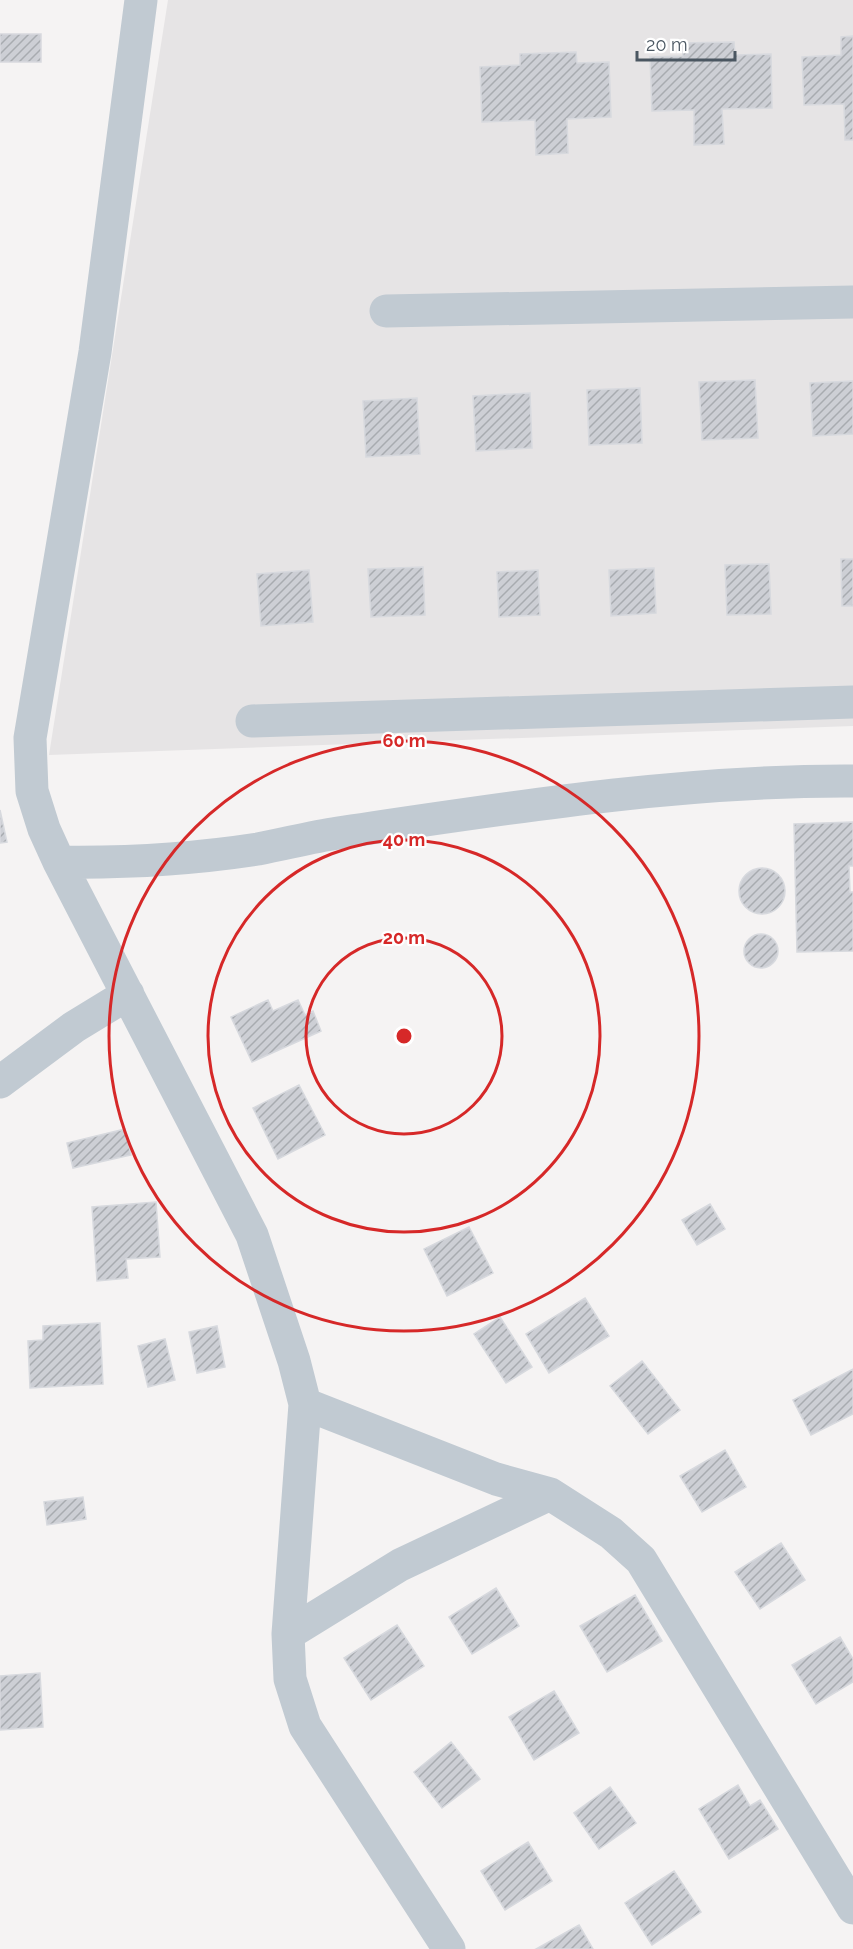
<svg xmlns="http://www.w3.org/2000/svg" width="853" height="1949" viewBox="0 0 853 1949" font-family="Raleway,sans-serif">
  <defs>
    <pattern id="building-hatch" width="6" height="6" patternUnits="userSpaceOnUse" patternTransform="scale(1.5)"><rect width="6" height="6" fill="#cdcfd5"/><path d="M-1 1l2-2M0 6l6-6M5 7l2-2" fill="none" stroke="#a8abb0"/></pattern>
  </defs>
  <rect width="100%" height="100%" fill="#f5f3f3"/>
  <!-- education -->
  <path fill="#e6e4e5" d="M168,0H853V726L49,755Z"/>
  <!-- building -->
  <path fill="url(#building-hatch)" stroke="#d7d9de" stroke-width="1.5" d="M0,34H41V62H0Z
    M853,36V140H845L844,104L804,105L802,57L841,55V37Z
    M734,42L735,55L771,54L772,108L722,109L724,144L694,145V110L652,111L650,57L683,56L682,43Z
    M576,52L577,63L609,62L611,117L567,119L568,153L536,155L535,120L482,122L480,67L520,65V54Z
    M755,380L758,438L702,440L699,382Z
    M853,381V434L813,436L810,383Z
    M640,388L642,443L589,445L587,390Z
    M530,393L532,448L476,451L473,396Z
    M417,398L420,454L366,457L363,401Z
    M841,559H853V606H842Z
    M769,564L771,614L727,615L725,565Z
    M423,567L425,615L371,617L368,569Z
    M654,568L656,613L611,616L609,570Z
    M309,570L313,622L261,626L257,574Z
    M538,570L540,615L499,617L497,572Z
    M0,810L7,842L0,843Z
    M853,822V866H849L850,892H853V951L797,952L794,824Z
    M739 891a23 23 0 1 1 46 0a23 23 0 1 1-46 0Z
    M744 951a17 17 0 1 1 34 0a17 17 0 1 1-34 0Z
    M268,1000L273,1011L298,1000L305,1015L313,1011L321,1031L252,1062L231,1017Z
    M299,1085L325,1135L278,1159L253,1108Z
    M125,1129L131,1155L73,1168L67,1143Z
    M156,1202L160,1257L126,1259L128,1278L97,1281L92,1207Z
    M710,1204L725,1229L697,1245L682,1220Z
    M469,1227L493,1273L447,1296L424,1249Z
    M585,1298L609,1336L549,1373L526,1334Z
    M500,1317L532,1367L506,1383L474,1334Z
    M100,1323L103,1384L30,1388L28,1341L43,1340V1326Z
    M217,1326L225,1367L197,1373L189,1332Z
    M165,1339L175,1380L148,1387L138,1346Z
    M642,1361L680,1410L648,1434L610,1386Z
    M853,1369V1414L811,1435L793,1400Z
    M725,1450L746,1487L702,1512L680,1476Z
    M83,1497L86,1519L47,1525L44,1502Z
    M781,1543L805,1580L760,1609L735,1572Z
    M496,1588L519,1626L472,1654L449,1617Z
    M635,1595L662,1641L607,1672L580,1626Z
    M397,1625L424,1666L371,1700L344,1658Z
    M840,1637L853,1659V1682L816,1704L792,1665Z
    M40,1673L43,1727L0,1730V1676Z
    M554,1691L579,1733L534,1760L509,1717Z
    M451,1742L480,1779L442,1808L414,1772Z
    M738,1785L750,1806L760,1800L778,1829L729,1859L699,1809Z
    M610,1787L636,1823L599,1849L574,1813Z
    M528,1842L552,1881L505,1910L481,1871Z
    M674,1871L701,1912L652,1945L625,1903Z
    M579,1925L593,1949H536Z"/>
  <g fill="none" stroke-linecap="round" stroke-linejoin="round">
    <!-- minor -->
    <path stroke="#c1cad2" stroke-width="33" d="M141,0L95,352L30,738L32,791L44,829L59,862L252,1235L294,1361L305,1404L288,1634L290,1679L305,1726L449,1949
      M386,311L853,302
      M252,721L853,702
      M59,862C125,863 193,859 258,849C285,844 311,837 338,833C507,808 682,780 853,781
      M0,1082L74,1027L128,994
      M305,1404L496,1479L550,1494L611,1533L641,1560L853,1908
      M288,1634L400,1565L550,1494"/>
  </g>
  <!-- distance rings -->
  <g fill="none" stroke="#d62828" stroke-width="3">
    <circle cx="404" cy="1036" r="98"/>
    <circle cx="404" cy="1036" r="196"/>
    <circle cx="404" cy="1036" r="295"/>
  </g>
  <circle cx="404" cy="1036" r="9" fill="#d62828" stroke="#fff" stroke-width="3"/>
  <g font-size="18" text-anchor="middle" font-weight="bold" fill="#d62828" stroke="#fff" stroke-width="4.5" stroke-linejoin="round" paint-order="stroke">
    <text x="404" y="747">60 m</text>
    <text x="404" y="846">40 m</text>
    <text x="404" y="944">20 m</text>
  </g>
  <!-- scale -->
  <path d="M637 51v9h98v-9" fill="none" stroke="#4a5661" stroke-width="3"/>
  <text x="646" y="51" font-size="18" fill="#4a5661" stroke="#ffffff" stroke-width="4.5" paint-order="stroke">20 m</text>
</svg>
